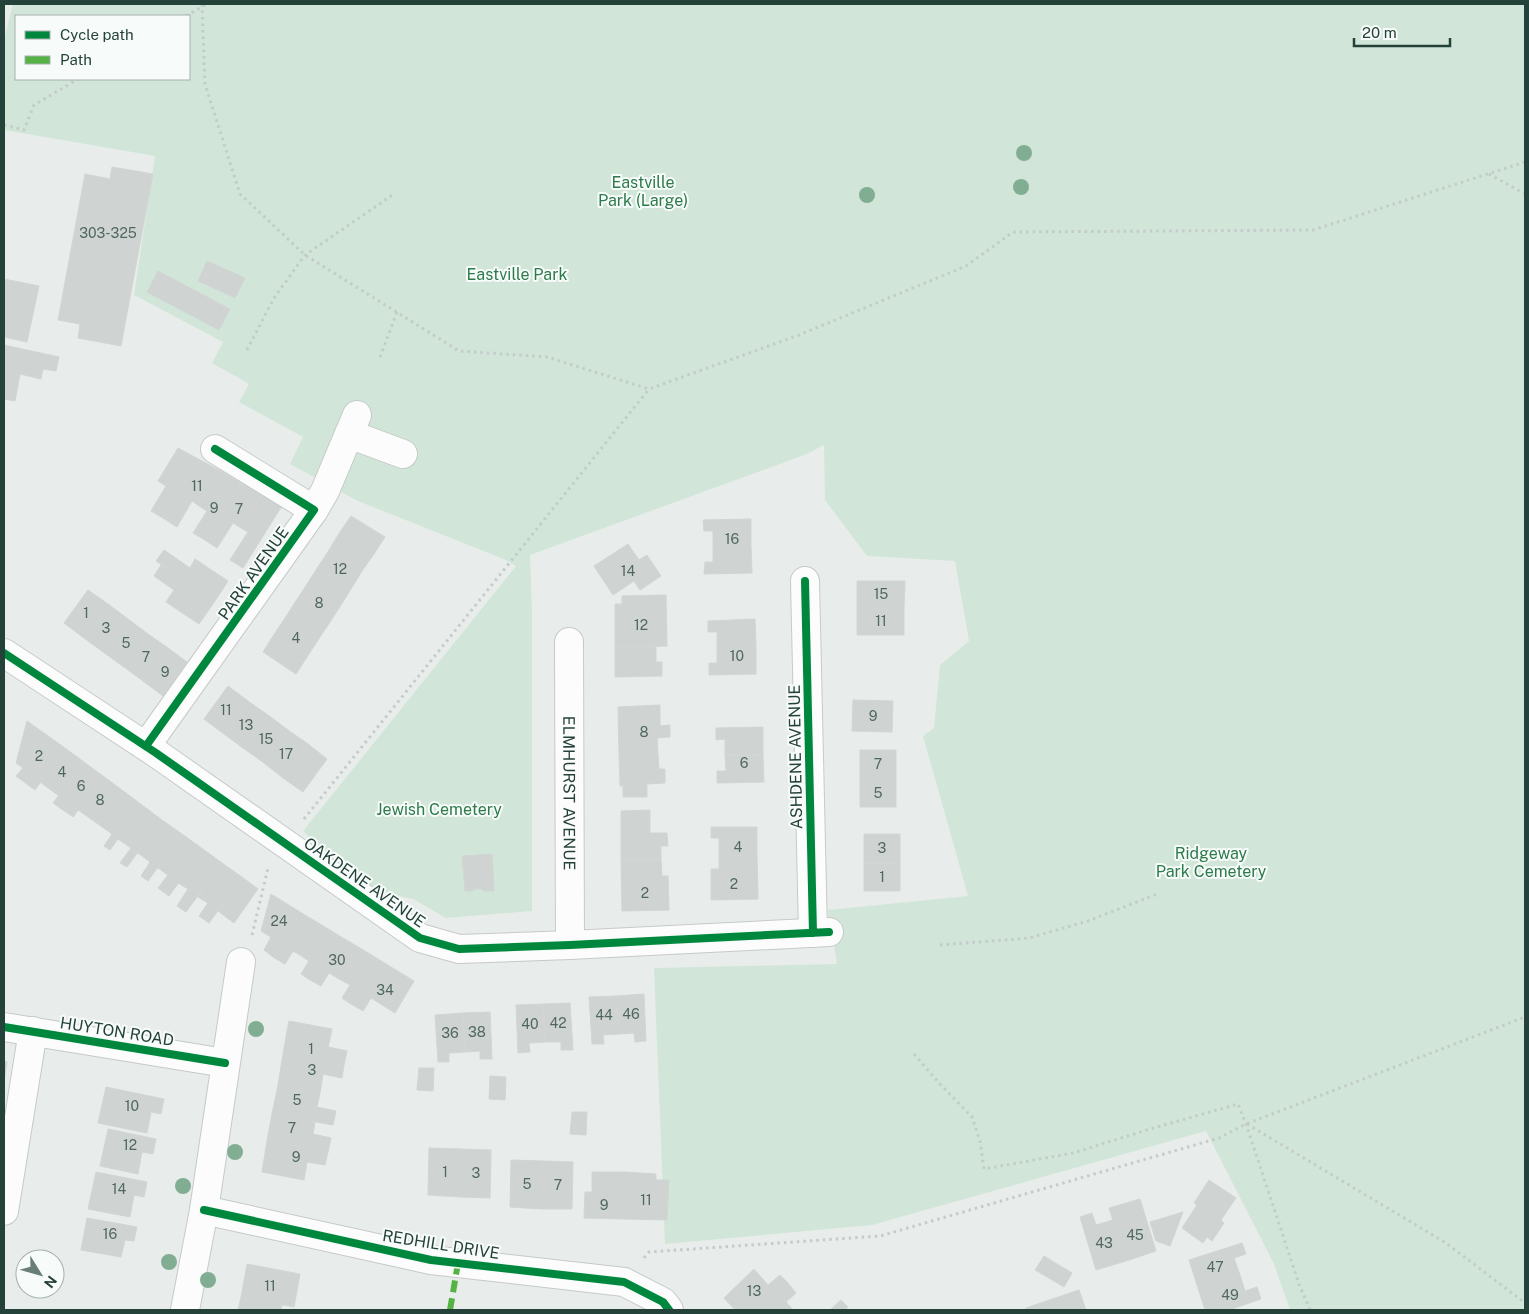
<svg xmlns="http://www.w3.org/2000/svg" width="1529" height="1314" viewBox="0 0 1529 1314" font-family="'Public Sans',sans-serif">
  <rect width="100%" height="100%" fill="#e8edeb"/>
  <!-- green -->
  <path fill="#d1e6d8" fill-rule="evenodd" d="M13,4H1525V1310H1290L1274,1264L1206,1131L872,1225L665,1244L654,968L837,964L828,910L968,896L923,736L934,728L940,665L969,641L955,561L867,556L825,500L824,445L807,454L530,555L532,610V911L446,918L413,899L363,889L303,831L516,566L506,560L358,501L290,464L303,437L239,402L249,384L212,363L223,342L134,295L155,156L4,130V40ZM16,16H189V79H16Z"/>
  <!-- building -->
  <path fill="#cfd4d2" stroke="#d1d6d4" d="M112,167L153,174L121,346L78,338L80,324L58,320L85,174L110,179Z
    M207,261L245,278L235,298L198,281Z
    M158,271L230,309L219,330L147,292Z
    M4,279L39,286L27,342L4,337Z
    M4,345L59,357L56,371L43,369L41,379L20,374L15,401L4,399Z
    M178,448L200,460L163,518L151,511L166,486L158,481Z
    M200,460L221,471L199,506L192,501L177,527L163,518Z
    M221,471L241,483L205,540L193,533L207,511L199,506Z
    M241,483L262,495L241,528L233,523L217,548L205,540Z
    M262,495L282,506L243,568L230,560L248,532L241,528Z
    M351,516L385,537L374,554L340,532Z
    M751,519V546L713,547V531H704L703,520Z
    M340,532L374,554L362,571L329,550Z
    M628,544L639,560L647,555L661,576L640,590L634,581L613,595L594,566Z
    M751,546L752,573L704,574L705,562H713V547Z
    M164,550L190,568L195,559L228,581L215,601L156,561Z
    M329,550L362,571L351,589L318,567Z
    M161,565L215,601L199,624L166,602L174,590L154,576Z
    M318,567L351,589L341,605L307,584Z
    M857,581H905L904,608H857Z
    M307,584L341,605L330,622L296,601Z
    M88,590L108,604L84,638L64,623Z
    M666,595L667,646L615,647V604H622V596Z
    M296,601L330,622L318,640L285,618Z
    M108,604L128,619L103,652L84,638Z
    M857,608H904V635H857Z
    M285,618L318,640L307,657L273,636Z
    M128,619L148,634L124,667L103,652Z
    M755,619L756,647L717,648V632H708V621Z
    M148,634L168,648L143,681L124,667Z
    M273,636L307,657L296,674L263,652Z
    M615,647H656V662H662V676L615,677Z
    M756,647V674L709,675V663H717V648Z
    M168,648L187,662L163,696L143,681Z
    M228,686L248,701L224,734L204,719Z
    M853,700L893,701L892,732L852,731Z
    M248,701L268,715L243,748L224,734Z
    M660,705V726L670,725V737L657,738L658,754L619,755L618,707Z
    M268,715L288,730L264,763L243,748Z
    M27,721L65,748L35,790L16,776L23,768L16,763Z
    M763,727V755H725V739L716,740V728Z
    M288,730L308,744L283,778L264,763Z
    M308,744L327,759L303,792L283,778Z
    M65,748L84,762L59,796L40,782Z
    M860,750H896V778L860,779Z
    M658,754L659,769H665V783L647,784V797H623V786H620L619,755Z
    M725,755H763L764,782L717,783V771H726Z
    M84,762L103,776L73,817L53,803Z
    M103,776L122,790L98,824L78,810Z
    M896,778V807H860V779Z
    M122,790L142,805L110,850L104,846L112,834L98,824Z
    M142,805L162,820L127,867L120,863L131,848L118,839Z
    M650,810V833H667L668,846H661V860H621V811Z
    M162,820L182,834L148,881L141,876L150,862L138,853Z
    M711,827H757V855L719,856V838H711Z
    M182,834L203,849L169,896L158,888L168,875L158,868Z
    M864,834H900V863H864Z
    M203,849L222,863L186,912L177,906L188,889L178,883Z
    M492,854L494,891H483L482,889H473V891H465L462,856Z
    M757,855L758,899L711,900V869H719V856Z
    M621,860H661L662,876H668L669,910L622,911Z
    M222,863L242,877L209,923L199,916L208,903L198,897Z
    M864,863H900V891H864Z
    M242,877L258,889L234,923L218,911Z
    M271,894L300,912L273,957L264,950L271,937L261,931Z
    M300,912L320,924L300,955L293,951L285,964L273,957Z
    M320,924L338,935L310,980L301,974L309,961L300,955Z
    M338,935L360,948L341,980L329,973L321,986L310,980Z
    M360,948L378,959L351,1004L342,998L350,985L341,980Z
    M378,959L414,981L395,1013L371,998L363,1011L351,1004Z
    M644,994L646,1041L635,1042L634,1033L619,1034L617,996Z
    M617,996L619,1034L603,1035L604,1044H592L589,997Z
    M570,1003L573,1050H561V1042H545L543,1004Z
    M543,1004L545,1042L529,1043L530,1052L518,1053L516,1005Z
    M490,1012L492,1059H480V1051L465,1052L463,1013Z
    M463,1013L465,1052L449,1053V1062H438L435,1015Z
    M289,1021L332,1029L330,1039L287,1031Z
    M287,1031L330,1039L328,1047L347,1051L344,1065L283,1054Z
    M283,1054L344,1065L342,1078L323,1074L320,1093L278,1085Z
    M4,1061L7,1062L4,1081Z
    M419,1068H434L433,1091L417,1090Z
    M490,1076L506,1077L505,1100L489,1099Z
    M278,1085L320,1093L317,1107L336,1111L333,1125L272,1114Z
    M106,1087L164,1099L161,1114L151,1112L147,1133L98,1123Z
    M572,1112H587L586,1135L570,1134Z
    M272,1114L315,1122L313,1134L331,1138L328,1152L267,1141Z
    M108,1129L156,1139L153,1154L142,1152L138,1174L100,1166Z
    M267,1141L328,1152L325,1165L307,1162L304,1180L262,1172Z
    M429,1148L461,1149L460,1197L428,1195Z
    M461,1149L491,1150L490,1198L460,1197Z
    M511,1160L543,1161L542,1209L510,1207Z
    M543,1161L573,1162L572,1209H542Z
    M96,1172L147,1182L144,1197L134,1195L130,1217L88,1209Z
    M592,1172H625L623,1219L584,1218L585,1192H592Z
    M625,1172L656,1174V1180H669L667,1220L623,1219Z
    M1209,1180L1236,1198L1221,1220L1224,1223L1212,1241L1207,1237L1203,1243L1182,1228L1197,1205L1194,1203Z
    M1140,1199L1156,1251L1126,1261L1109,1208Z
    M1183,1212L1170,1246L1156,1241L1150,1222Z
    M1092,1213L1096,1225L1113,1220L1126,1261L1096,1270L1080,1217Z
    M87,1218L137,1227L134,1241L125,1240L121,1257L81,1250Z
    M1242,1243L1246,1254L1234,1258L1240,1275L1198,1288L1189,1260Z
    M1044,1256L1072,1273L1064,1287L1035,1270Z
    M247,1264L300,1274L294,1307L241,1297Z
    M754,1269L768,1285L780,1275L787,1282L757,1310H735L724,1298Z
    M1240,1275L1245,1291L1257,1287L1261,1299L1229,1310H1205L1198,1288Z
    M787,1282L796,1293L786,1302L793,1310H757Z
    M1079,1290L1086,1310H1026V1308Z
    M241,1297L282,1305L281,1310H238Z
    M841,1300L848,1307L845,1310H830Z"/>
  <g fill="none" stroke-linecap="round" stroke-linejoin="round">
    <!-- minor casing -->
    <g stroke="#c5cac8" stroke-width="30">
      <g id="minor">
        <path d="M349,434L403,454"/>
        <path d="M215,449L314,510"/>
        <path d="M805,581L813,933"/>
        <path id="s1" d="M569,642L570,945"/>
        <path d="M4,653L156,753L420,938L459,949L570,945L829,932"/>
        <path d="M146,746L314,510L325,491L357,415"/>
        <path d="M4,1027L225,1063"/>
        <path d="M204,1210L431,1260L624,1282L663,1302L669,1310"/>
        <path d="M4,1211L33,1031"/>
        <path d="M185,1310L204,1210L241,962"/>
      </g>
    </g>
    <!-- path -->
    <path stroke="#c3ccca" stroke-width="3" stroke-dasharray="2.5 4" stroke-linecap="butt" d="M202,4L205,84L240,194L305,255L459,351L547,357L649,389L799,335L966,266L1013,232L1313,230L1525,162
      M186,16L207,4
      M4,125L24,130L34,105L78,79
      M1489,174L1525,194
      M247,350L274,298L305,255L394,194
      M380,357L397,312
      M304,819L649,389
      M252,935L268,868
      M940,945L1029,938L1088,921L1157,894
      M914,1054L940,1084L972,1117L980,1141L984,1169L1073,1153L1150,1129L1238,1104L1246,1124L1299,1284L1310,1310
      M1247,1124L1446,1243L1525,1303
      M644,1258L649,1252L880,1236L1219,1138L1246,1124L1525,1017"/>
    <!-- minor -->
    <use href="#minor" stroke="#fcfcfc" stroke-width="28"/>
    <!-- quiet -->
    <path stroke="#55b346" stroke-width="6" stroke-dasharray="12 6" stroke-linecap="butt" d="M450,1310L458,1263"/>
    <!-- cycleway casing -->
    <g stroke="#f7fbf9" stroke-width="11">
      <path id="cycleway" d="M805,581L813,933
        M4,653L156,753L420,938L459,949L570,945L829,932
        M146,746L314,510L215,449
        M4,1027L225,1063
        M204,1210L431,1260L624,1282L663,1302L669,1310"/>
    </g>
    <!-- cycleway -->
    <use href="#cycleway" stroke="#00873e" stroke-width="8"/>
  </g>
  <!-- trees -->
  <g fill="#81ae93">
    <circle cx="1024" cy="153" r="8"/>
    <circle cx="1021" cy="187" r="8"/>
    <circle cx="867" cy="195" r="8"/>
    <circle cx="256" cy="1029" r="8"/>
    <circle cx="235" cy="1152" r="8"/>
    <circle cx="183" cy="1186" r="8"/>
    <circle cx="169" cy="1262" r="8"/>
    <circle cx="208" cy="1280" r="8"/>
  </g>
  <g text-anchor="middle" stroke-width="4" stroke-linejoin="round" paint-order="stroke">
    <!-- number labels -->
    <g font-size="14" fill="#506761">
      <text x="108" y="238">303-325</text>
      <text x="197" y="491">11</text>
      <text x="214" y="513">9</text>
      <text x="239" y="514">7</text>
      <text x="732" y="544">16</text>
      <text x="340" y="574">12</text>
      <text x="628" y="576">14</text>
      <text x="881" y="599">15</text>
      <text x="319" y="608">8</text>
      <text x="86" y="618">1</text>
      <text x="881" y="626">11</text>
      <text x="641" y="630">12</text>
      <text x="106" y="633">3</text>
      <text x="296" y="643">4</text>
      <text x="126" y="648">5</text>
      <text x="737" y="661">10</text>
      <text x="146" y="662">7</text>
      <text x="165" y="677">9</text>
      <text x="226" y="715">11</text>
      <text x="873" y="721">9</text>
      <text x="246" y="730">13</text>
      <text x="644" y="737">8</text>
      <text x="266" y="744">15</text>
      <text x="286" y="759">17</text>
      <text x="39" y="761">2</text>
      <text x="744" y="768">6</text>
      <text x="878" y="769">7</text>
      <text x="62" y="777">4</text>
      <text x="81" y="791">6</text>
      <text x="878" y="798">5</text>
      <text x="100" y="805">8</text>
      <text x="738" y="852">4</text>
      <text x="882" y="853">3</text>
      <text x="882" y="882">1</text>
      <text x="734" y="889">2</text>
      <text x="645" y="898">2</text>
      <text x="279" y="926">24</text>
      <text x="337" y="965">30</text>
      <text x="385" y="995">34</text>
      <text x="631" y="1019">46</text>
      <text x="604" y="1020">44</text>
      <text x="558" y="1028">42</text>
      <text x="530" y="1029">40</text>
      <text x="477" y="1037">38</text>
      <text x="450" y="1038">36</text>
      <text x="311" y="1054">1</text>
      <text x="312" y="1075">3</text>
      <text x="297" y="1105">5</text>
      <text x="132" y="1111">10</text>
      <text x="292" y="1133">7</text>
      <text x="130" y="1150">12</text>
      <text x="296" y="1162">9</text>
      <text x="445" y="1177">1</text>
      <text x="476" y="1178">3</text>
      <text x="527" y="1189">5</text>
      <text x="558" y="1190">7</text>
      <text x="119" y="1194">14</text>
      <text x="646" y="1205">11</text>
      <text x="604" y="1210">9</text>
      <text x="110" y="1239">16</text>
      <text x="1135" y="1240">45</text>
      <text x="1104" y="1248">43</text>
      <text x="1215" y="1272">47</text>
      <text x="270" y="1291">11</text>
      <text x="754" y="1296">13</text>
      <text x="1230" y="1300">49</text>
    </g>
    <!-- park labels -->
    <g font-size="16" fill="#2d7a4b" stroke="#f7fbf9">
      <text x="643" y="188">Eastville<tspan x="643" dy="18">Park (Large)</tspan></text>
      <text x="517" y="280">Eastville Park</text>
      <text x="439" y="815">Jewish Cemetery</text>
      <text x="1211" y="859">Ridgeway<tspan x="1211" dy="18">Park Cemetery</tspan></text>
    </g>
    <!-- street labels -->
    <g font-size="16" fill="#24423a" stroke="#f7fbf9">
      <text transform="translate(253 573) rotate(-55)" y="6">PARK AVENUE</text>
      <text transform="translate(795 757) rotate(-91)" y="6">ASHDENE AVENUE</text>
      <text dy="6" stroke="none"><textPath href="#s1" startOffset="151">ELMHURST AVENUE</textPath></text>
      <text transform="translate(365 882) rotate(35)" y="6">OAKDENE AVENUE</text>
      <text transform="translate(117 1031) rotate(9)" y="6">HUYTON ROAD</text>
      <text transform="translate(441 1244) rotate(9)" y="6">REDHILL DRIVE</text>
    </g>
  </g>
  <!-- border -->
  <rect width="1529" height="1314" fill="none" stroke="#24423a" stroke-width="10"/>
  <!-- legend -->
  <rect x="15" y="15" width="175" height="65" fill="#f7fbf9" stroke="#a3b1ad"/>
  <rect x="25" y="31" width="25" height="8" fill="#00873e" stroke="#a3b1ad"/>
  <text x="60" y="40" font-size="15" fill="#24423a">Cycle path</text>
  <rect x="25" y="56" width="25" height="8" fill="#55b346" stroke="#a3b1ad"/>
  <text x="60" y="65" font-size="15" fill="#24423a">Path</text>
  <!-- north arrow -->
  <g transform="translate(40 1274) rotate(127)"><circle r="24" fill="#f7fbf9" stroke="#a3b1ad"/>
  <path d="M0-4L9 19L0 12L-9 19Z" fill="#697e78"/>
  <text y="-8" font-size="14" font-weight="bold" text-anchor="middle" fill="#24423a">N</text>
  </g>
  <!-- scale -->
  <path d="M1354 38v8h96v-8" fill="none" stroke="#24423a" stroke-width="2.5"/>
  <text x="1362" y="38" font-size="15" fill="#24423a" stroke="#f7fbf9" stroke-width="4" paint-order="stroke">20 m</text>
</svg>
